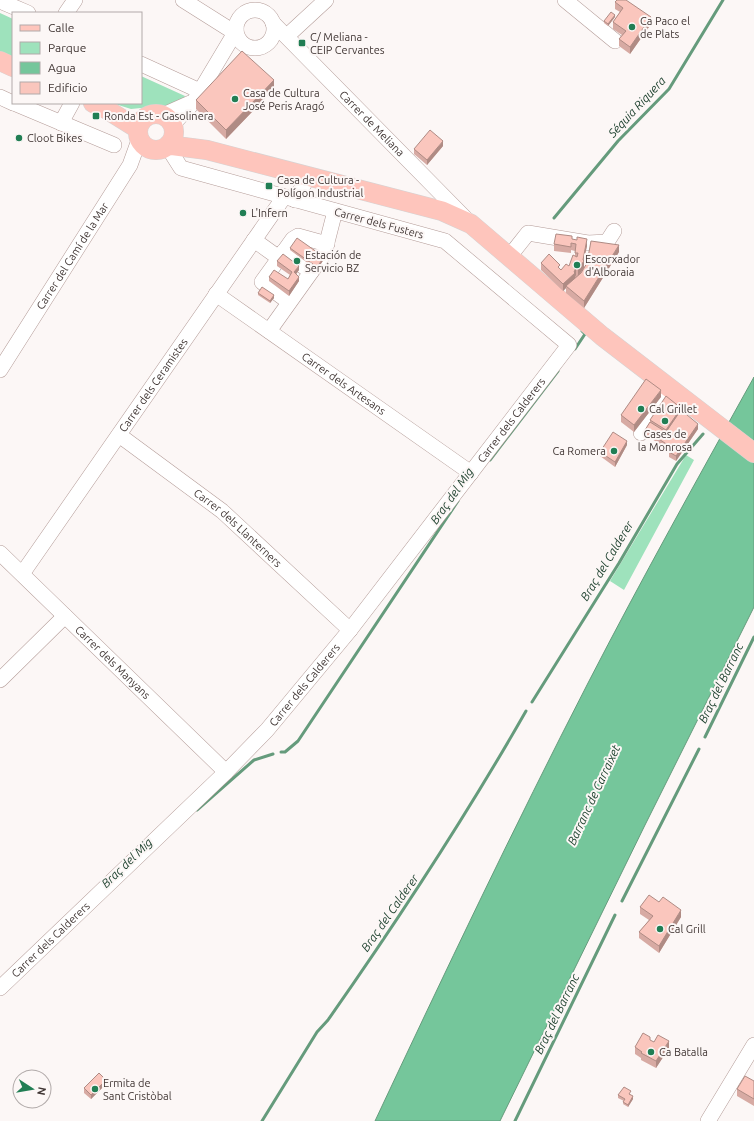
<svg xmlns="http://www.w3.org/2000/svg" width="754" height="1121" viewBox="0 0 754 1121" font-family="Ubuntu,sans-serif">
  <rect width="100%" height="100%" fill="#fcf7f6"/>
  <!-- green -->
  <path fill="#9ee2bc" d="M0,13L13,19V61L0,56Z
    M141,76L185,96L181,104L131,109L112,103H141Z
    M686,455L694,460L624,590L610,581Z"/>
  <!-- water -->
  <path fill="#75c69b" stroke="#659b7c" d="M754,377V607L645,825L500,1121H375C444,974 514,827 588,683C641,580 698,478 754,377Z"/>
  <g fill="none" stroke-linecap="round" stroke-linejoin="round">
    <!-- stream -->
    <path stroke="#659b7c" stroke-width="3" d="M554,218L618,141L669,89L723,0
      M575,349L585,334L582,331
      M490,460L558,371
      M532,702L619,563L677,464L703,434
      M705,737L754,637
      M281,752H285L298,741L458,501
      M197,810L254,760L273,754
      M622,901L699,749
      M262,1121L317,1032L328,1020C398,920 465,818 526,711
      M515,1121L615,915"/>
    <!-- minor casing -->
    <g stroke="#b49c98" stroke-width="16">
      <g id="minor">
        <path d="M183,0L229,29L236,28"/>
        <path d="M565,0L615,41"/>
        <path d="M0,1L28,13"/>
        <circle cx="255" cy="29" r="19"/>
        <path d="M66,13L75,0"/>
        <path id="s1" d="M273,23L467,220"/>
        <path d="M287,36L326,0"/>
        <path d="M141,64L200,91"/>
        <path d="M0,97L13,103"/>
        <path d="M14,103L114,145"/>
        <path d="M163,115L190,103"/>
        <path d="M61,123L72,103"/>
        <path d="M173,124L193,103L236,31"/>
        <path d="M295,200L308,177"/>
        <path d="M254,240L279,258"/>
        <path d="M283,252L311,272"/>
        <path d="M509,257L528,233L588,243L607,242L614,231"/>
        <path id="s2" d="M216,294L471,473"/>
        <path d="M289,302L262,282L293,239L298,236L327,244"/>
        <path d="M269,331L324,254L335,211"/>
        <path id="s3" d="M0,370L130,165L139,140"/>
        <path d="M641,433L669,394"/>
        <path id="s4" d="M119,435L222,511L350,630"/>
        <path id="s5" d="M0,553L226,772"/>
        <path id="s6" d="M22,574L284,197"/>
        <path d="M0,680L65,616"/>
        <path id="s7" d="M0,988L226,772L267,730L350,630L569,345L445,241L181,168L167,146"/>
        <path d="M708,1121L754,1045"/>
      </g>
    </g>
    <!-- major casing -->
    <g stroke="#d5d3d3" stroke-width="20">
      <path id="major" d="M0,61L13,67
        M93,103L106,109L138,129
        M138 132a18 18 0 1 1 36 0a18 18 0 1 1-36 0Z
        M168,145L207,150L442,211L471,224L602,336L754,453"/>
    </g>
    <!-- minor -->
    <use href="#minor" stroke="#fff" stroke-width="15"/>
    <!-- major -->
    <use href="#major" stroke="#fec5bc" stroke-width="19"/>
  </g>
  <!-- wall -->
  <path fill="#d7aaa3" d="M615,2L651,24L630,54L619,46V39L622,35L613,29V22L620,12L615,9Z
    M615,17L608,26L604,23V21Z
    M274,89L226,139L196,109V100Z
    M443,146L427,165L414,154V149Z
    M572,239L587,246L584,260V267L619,252L584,308L566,293V288L563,291L541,270V263L561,270L569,266L575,256V251L571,250V253L554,251V244Z
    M290,248L324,259L317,270L290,250Z
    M277,261L299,270L296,274L299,281L289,296L269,281V277L288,279L290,275L277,266Z
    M258,293L274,298L270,303L258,295Z
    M661,397L634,432L621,422V415Z
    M681,410L698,429L676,461L669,457V452L670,450L645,435V430L650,422V420Z
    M627,445L615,467L600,456V452Z
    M659,902L681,917L659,953L639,938V932L649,920L640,914V907Z
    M650,1041L669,1048L656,1068L641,1060V1058L635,1054V1047Z
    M754,1081V1106L737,1096V1089Z
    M106,1084L91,1099L84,1093V1088Z
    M631,1094L630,1095L633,1099L628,1107L623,1104L624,1101L618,1098V1095Z"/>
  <!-- shaded-wall -->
  <path fill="#af8b84" d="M615,15V17L608,26V24Z
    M651,17V24L630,54V47Z
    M274,80V89L226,139V130Z
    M443,141V146L427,165V160Z
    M587,239V246L583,262L584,261V268L578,276V269L583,260Z
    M619,245V252L584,308V301Z
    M324,257V259L317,270V267Z
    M299,266V270L294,277V272Z
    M576,268V275L575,277V280L566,286V288L563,291V284Z
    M299,277V281L289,296V291Z
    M274,295V298L270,303V301Z
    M661,390V397L634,432V425Z
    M681,408V415L666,436V430Z
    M698,424V429L676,461V456Z
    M627,441V445L615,467V462Z
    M681,910V917L659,953V946Z
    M669,1041V1048L656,1068V1061Z
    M106,1080V1084L91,1099V1095Z
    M633,1096V1099L628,1107V1105Z"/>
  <!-- building -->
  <path fill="#fac6bd" stroke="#af8b84" d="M617,0H626L651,17L630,47L619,39L626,31L613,22L623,8L615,2Z
    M611,12L615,15L608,24L604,21Z
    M242,51L274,80L226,130L196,100Z
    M430,130L443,141L427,160L414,149Z
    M556,234L572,236V239L577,240V237L587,239L583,260L584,261L578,269L576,268L574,272L575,273L563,284L541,263L549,254L560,265L558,267L561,270L566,264L569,266L573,255L577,257L578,253H575L576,244L571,243V247L554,244Z
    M297,238L324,257L317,267L290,248Z
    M591,241L619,245L584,301L566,286L581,273L587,263Z
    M283,254L299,266L294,272L299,277L289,291L269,277L274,270L288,279L292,272L277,261Z
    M262,287L274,295L270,301L258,293Z
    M646,379L661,390L634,425L621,415Z
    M666,396L681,408L666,430L650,420Z
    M681,410L698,424L676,456L669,452L671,447L645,430L650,422L666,432Z
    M613,432L627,441L615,462L600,452Z
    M649,895L659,902L663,897L681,910L659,946L639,932L653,916L640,907Z
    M643,1033L650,1037V1040L654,1042L658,1035L669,1041L656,1061L641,1053L642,1052L635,1047Z
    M99,1073L106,1080L91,1095L84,1088Z
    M745,1076L754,1081V1099L737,1089Z
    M624,1087L631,1091L629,1094L633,1096L628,1105L623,1102L625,1099L618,1095Z"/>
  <!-- markers -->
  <g fill="#217e54" stroke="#fcf7f6" stroke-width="1.5">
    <circle cx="632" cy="27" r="4"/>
    <rect x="298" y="39" width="8" height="8" rx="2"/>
    <circle cx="235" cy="99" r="4"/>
    <rect x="92" y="112" width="8" height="8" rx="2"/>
    <circle cx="19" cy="138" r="4"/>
    <rect x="265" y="182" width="8" height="8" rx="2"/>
    <circle cx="243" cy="213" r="4"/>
    <circle cx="297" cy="261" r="4"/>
    <circle cx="577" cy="265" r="4"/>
    <circle cx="641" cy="409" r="4"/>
    <circle cx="665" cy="421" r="4"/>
    <circle cx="614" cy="451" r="4"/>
    <circle cx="660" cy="929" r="4"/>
    <circle cx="651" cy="1052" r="4"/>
    <circle cx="95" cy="1089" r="4"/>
  </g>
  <g text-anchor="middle" stroke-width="4" stroke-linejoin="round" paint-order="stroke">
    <!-- poi labels -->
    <g font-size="11" fill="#413735" stroke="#fcf7f6" text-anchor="start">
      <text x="640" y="25">Ca Paco el<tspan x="640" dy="13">de Plats</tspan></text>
      <text x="310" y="41">C/ Meliana -<tspan x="310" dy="13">CEIP Cervantes</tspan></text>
      <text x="243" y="97">Casa de Cultura<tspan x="243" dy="13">José Peris Aragó</tspan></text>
      <text x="104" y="120">Ronda Est - Gasolinera</text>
      <text x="27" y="142">Cloot Bikes</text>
      <text x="277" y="184">Casa de Cultura -<tspan x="277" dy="13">Polígon Industrial</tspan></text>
      <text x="251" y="217">L'Infern</text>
      <text x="305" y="259">Estación de<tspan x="305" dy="13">Servicio BZ</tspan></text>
      <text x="585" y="263">Escorxador<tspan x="585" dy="13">d'Alboraia</tspan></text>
      <text x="649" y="413">Cal Grillet</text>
      <text x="665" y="438" text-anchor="middle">Cases de<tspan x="665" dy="13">la Monrosa</tspan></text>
      <text x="606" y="455" text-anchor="end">Ca Romera</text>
      <text x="668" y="933">Cal Grill</text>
      <text x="659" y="1056">Ca Batalla</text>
      <text x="103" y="1087">Ermita de<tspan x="103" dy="13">Sant Cristòbal</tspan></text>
    </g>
    <!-- street labels -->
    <g font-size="11" fill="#413735" stroke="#fcf7f6">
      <text dy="4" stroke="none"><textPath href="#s1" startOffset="141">Carrer de Meliana</textPath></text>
      <text transform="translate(379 223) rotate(15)" y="4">Carrer dels Fusters</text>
      <text dy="4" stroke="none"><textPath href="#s3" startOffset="135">Carrer del Camí de la Mar</textPath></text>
      <text dy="4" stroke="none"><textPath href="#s2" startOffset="156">Carrer dels Artesans</textPath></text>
      <text dy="4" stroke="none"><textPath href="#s6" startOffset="230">Carrer dels Ceramistes</textPath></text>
      <text dy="4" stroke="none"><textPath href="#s7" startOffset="766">Carrer dels Calderers</textPath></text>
      <text dy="4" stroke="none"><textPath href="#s4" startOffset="151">Carrer dels Llanterners</textPath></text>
      <text dy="4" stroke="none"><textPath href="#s5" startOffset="157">Carrer dels Manyans</textPath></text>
      <text dy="4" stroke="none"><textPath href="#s7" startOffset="430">Carrer dels Calderers</textPath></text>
      <text dy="4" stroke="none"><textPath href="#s7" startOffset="70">Carrer dels Calderers</textPath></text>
    </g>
    <!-- water labels -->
    <g font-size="12" font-style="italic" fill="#1b3f2c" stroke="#fcf7f6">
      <text transform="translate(637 107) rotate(-47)" y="4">Séquia Riquera</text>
      <text transform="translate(452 496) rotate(-55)" y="4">Braç del Mig</text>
      <text transform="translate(607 561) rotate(-59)" y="4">Braç del Calderer</text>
      <text transform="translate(721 683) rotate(-64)" y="4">Braç del Barranc</text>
      <text transform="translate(594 795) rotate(-65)" y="4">Barranc de Carraixet</text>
      <text transform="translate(127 863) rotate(-44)" y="4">Braç del Mig</text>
      <text transform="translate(390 913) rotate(-55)" y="4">Braç del Calderer</text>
      <text transform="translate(557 1014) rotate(-64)" y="4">Braç del Barranc</text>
    </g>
  </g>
  <!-- legend -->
  <rect x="12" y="12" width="130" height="92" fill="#fcf7f6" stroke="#b1aaa9"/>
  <rect x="20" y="25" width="20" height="6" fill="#fec5bc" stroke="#b1aaa9"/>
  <text x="48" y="32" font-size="12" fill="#413735">Calle</text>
  <rect x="20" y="42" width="20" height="12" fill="#9ee2bc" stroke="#b1aaa9"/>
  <text x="48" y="52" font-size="12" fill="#413735">Parque</text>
  <rect x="20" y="62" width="20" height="12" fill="#75c69b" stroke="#b1aaa9"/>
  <text x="48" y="72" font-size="12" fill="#413735">Agua</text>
  <rect x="20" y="82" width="20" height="12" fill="#fac6bd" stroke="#b1aaa9"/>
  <text x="48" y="92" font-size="12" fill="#413735">Edificio</text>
  <!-- north arrow -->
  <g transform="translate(32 1089) rotate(102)"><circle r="19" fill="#fcf7f6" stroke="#b1aaa9"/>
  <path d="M0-3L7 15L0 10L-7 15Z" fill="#217e54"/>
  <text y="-6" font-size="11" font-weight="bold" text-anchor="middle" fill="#413735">N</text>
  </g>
</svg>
